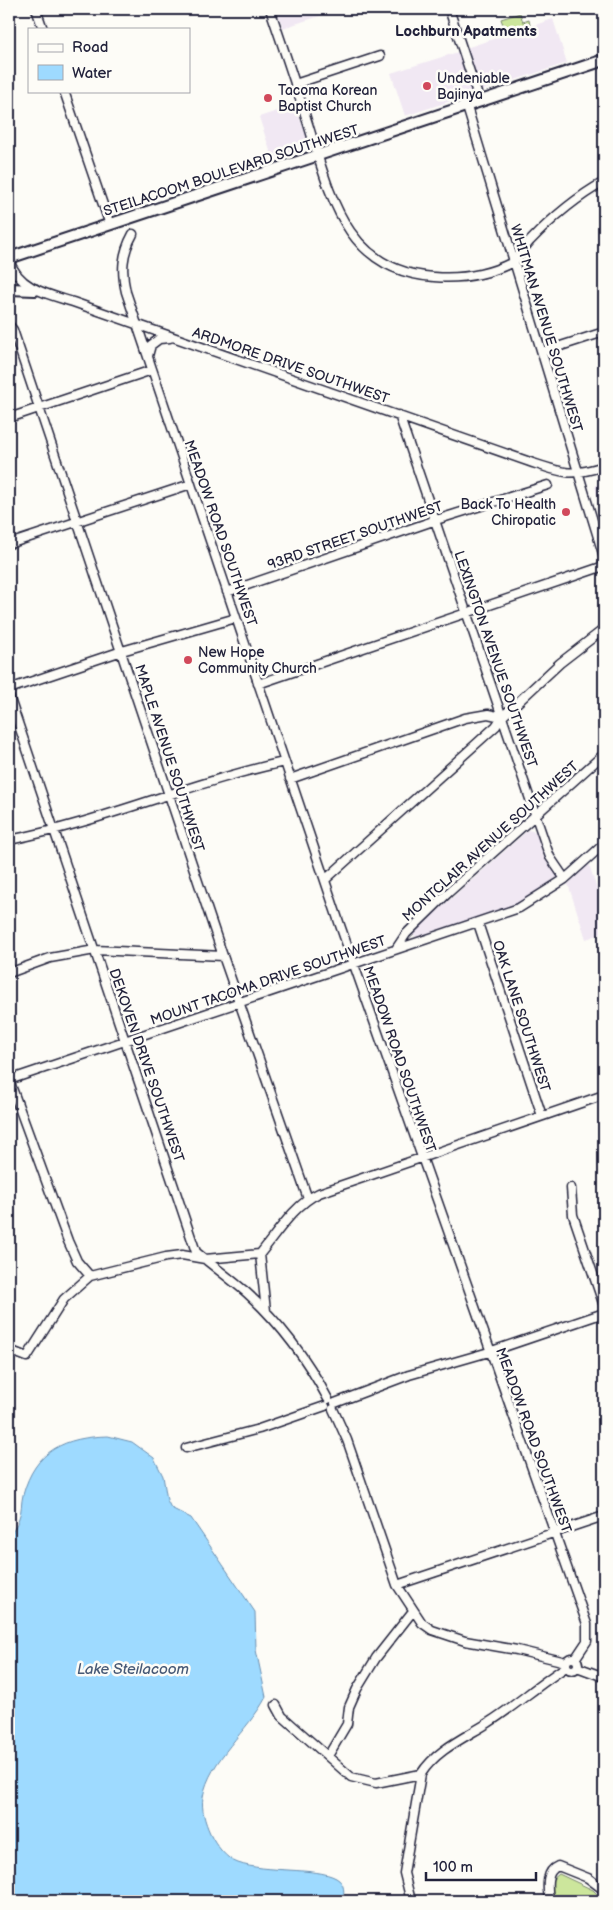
<svg xmlns="http://www.w3.org/2000/svg" width="613" height="1910" viewBox="0 0 613 1910" font-family="'Balsamiq Sans',sans-serif">
  <rect width="100%" height="100%" fill="#fdfcf7"/>
  <filter id="ink" filterUnits="userSpaceOnUse"><feTurbulence type="fractalNoise" baseFrequency=".02" numOctaves="2"/><feDisplacementMap in="SourceGraphic" scale="10" xChannelSelector="R" yChannelSelector="G"/><feConvolveMatrix kernelMatrix="1 2 1 2 8 2 1 2 1" color-interpolation-filters="sRGB"/></filter>
  <g filter="url(#ink)">
    <!-- built -->
    <path fill="#f1e8f3" d="M276,9H341L283,28Z
      M553,19L567,63L481,91L466,48Z
      M458,52L472,94L405,116L391,73Z
      M295,105L309,144L306,149L273,160L259,117Z
      M604,476V524L595,487Z
      M528,830L536,832L543,856L557,877L521,902L416,937L413,934L415,931Z
      M589,864L604,912V933L586,939L568,884Z"/>
    <!-- green -->
    <path fill="#cce69c" stroke="#77846c" d="M520,13L523,22L529,20L530,25L506,33L501,19Z
      M559,1874L593,1890L604,1901H553L552,1880Z"/>
    <!-- water -->
    <path fill="#9edaff" stroke="#6c90b1" d="M108,1436L132,1442L154,1458L163,1476L167,1500L171,1508L191,1518L255,1612L256,1650L266,1697C249,1730 209,1760 203,1797C201,1809 205,1822 210,1833C216,1845 226,1859 238,1863C266,1873 316,1867 336,1878C345,1883 345,1893 342,1901H9V1539C12,1532 17,1525 19,1518C22,1511 21,1502 23,1495C35,1450 65,1437 108,1436Z"/>
    <g fill="none" stroke-linecap="round" stroke-linejoin="round">
      <!-- minor casing -->
      <g stroke="#22223b" stroke-width="11">
        <path id="minor" d="M36,9L43,29
          M270,9C283,47 296,85 308,124C330,194 345,271 434,277C460,279 487,275 511,263C519,260 524,247 530,241C552,218 577,197 604,182
          M449,9L480,102
          M295,84L380,56
          M64,91L110,225
          M467,107L604,557
          M133,234C122,254 121,271 126,292L341,928L587,1624V1641L575,1659
          M9,260C19,289 47,294 73,302L530,462C563,473 570,477 604,466
          M9,325L13,330L223,956L308,1199
          M542,352L604,332
          M148,356L151,345L159,339L170,338
          M399,415L546,846L550,857L565,879
          M9,418L152,370
          M9,544L191,484
          M227,592L436,520L548,485
          M258,684L604,566
          M9,689L122,651L236,618
          M9,696L196,1252C213,1266 231,1279 247,1293C281,1324 307,1359 328,1399
          M290,779L465,718L488,714L502,717
          M9,840C103,822 191,782 284,762
          M325,880L496,726L502,717L560,663L604,629
          M478,923L542,1116
          M396,949L406,934L448,893L604,754
          M9,973L50,958L95,950L223,956
          M9,1080L519,908L565,879L604,844
          M9,1080L68,1241L77,1261L90,1276
          M571,1188L573,1215L604,1306
          M260,1254L266,1311
          M9,1350L27,1357L64,1299L90,1276L166,1257L182,1255L205,1259L260,1254C277,1233 295,1204 319,1193L604,1095
          M335,1403L409,1375L489,1352L604,1313
          M333,1409L347,1440L397,1585L422,1623L432,1630L465,1641L517,1650L566,1662
          M186,1448L259,1429L325,1406
          M397,1585L604,1516
          M566 1664a6 6 0 1 1 12 0a6 6 0 1 1-12 0Z
          M577,1667L604,1677
          M276,1705L282,1716L351,1777L376,1783L421,1774
          M328,1756L347,1724L349,1707L357,1689L376,1658L413,1611
          M411,1901L404,1873L421,1774C436,1750 464,1738 488,1723C515,1706 539,1684 566,1667
          M549,1901C548,1889 544,1872 558,1866L588,1878L604,1890"/>
      </g>
      <!-- major casing -->
      <g stroke="#22223b" stroke-width="14">
        <path id="major" d="M9,258L604,60
          M9,289L35,290"/>
      </g>
      <!-- minor -->
      <use href="#minor" stroke="#fdfcf7" stroke-width="8"/>
      <!-- major -->
      <use href="#major" stroke="#fdfcf7" stroke-width="10"/>
    </g>
  </g>
  <!-- markers -->
  <g fill="#d1495b" stroke="#fdfcf7" stroke-width="2">
    <circle cx="427" cy="86" r="5"/>
    <circle cx="268" cy="98" r="5"/>
    <circle cx="566" cy="512" r="5"/>
    <circle cx="188" cy="660" r="5"/>
  </g>
  <g text-anchor="middle" stroke-width="5" stroke-linejoin="round" paint-order="stroke">
    <!-- poi labels -->
    <g font-size="14" fill="#22223b" stroke="#fdfcf7" text-anchor="start">
      <text x="437" y="83">Undeniable<tspan x="437" dy="16">Bajinya</tspan></text>
      <text x="278" y="95">Tacoma Korean<tspan x="278" dy="16">Baptist Church</tspan></text>
      <text x="556" y="509" text-anchor="end">Back To Health<tspan x="556" dy="16">Chiropatic</tspan></text>
      <text x="198" y="657">New Hope<tspan x="198" dy="16">Community Church</tspan></text>
    </g>
    <!-- street labels -->
    <g font-size="14" fill="#22223b" stroke="#fdfcf7">
      <text transform="translate(231 170) rotate(-18)" y="5">STEILACOOM BOULEVARD SOUTHWEST</text>
      <text transform="translate(547 328) rotate(73)" y="5">WHITMAN AVENUE SOUTHWEST</text>
      <text transform="translate(291 365) rotate(19)" y="5">ARDMORE DRIVE SOUTHWEST</text>
      <text transform="translate(221 533) rotate(71)" y="5">MEADOW ROAD SOUTHWEST</text>
      <text transform="translate(355 535) rotate(-19)" y="5">93RD STREET SOUTHWEST</text>
      <text transform="translate(496 659) rotate(71)" y="5">LEXINGTON AVENUE SOUTHWEST</text>
      <text transform="translate(170 758) rotate(72)" y="5">MAPLE AVENUE SOUTHWEST</text>
      <text transform="translate(490 841) rotate(-42)" y="5">MONTCLAIR AVENUE SOUTHWEST</text>
      <text transform="translate(268 980) rotate(-19)" y="5">MOUNT TACOMA DRIVE SOUTHWEST</text>
      <text transform="translate(522 1016) rotate(72)" y="5">OAK LANE SOUTHWEST</text>
      <text transform="translate(400 1059) rotate(71)" y="5">MEADOW ROAD SOUTHWEST</text>
      <text transform="translate(147 1065) rotate(71)" y="5">DEKOVEN DRIVE SOUTHWEST</text>
      <text transform="translate(534 1440) rotate(70)" y="5">MEADOW ROAD SOUTHWEST</text>
    </g>
    <!-- neighbourhood labels -->
    <g font-size="15" font-weight="bold" fill="#22223b" stroke="#fdfcf7">
      <text x="466" y="36">Lochburn Apatments</text>
    </g>
    <!-- water labels -->
    <g font-size="15" font-style="italic" fill="#475976" stroke="#fdfcf7">
      <text x="133" y="1674">Lake Steilacoom</text>
    </g>
  </g>
  <!-- margin -->
  <rect width="613" height="1910" fill="none" stroke="#fdfcf7" stroke-width="30"/>
  <rect x="15" y="15" width="583" height="1880" fill="none" stroke="#22223b" stroke-width="2" filter="url(#ink)"/>
  <!-- legend -->
  <rect x="28" y="28" width="162" height="65" fill="#fdfcf7" stroke="#a5a5ac"/>
  <rect x="38" y="44" width="25" height="8" fill="#fdfcf7" stroke="#a5a5ac"/>
  <text x="72" y="52" font-size="15" fill="#22223b">Road</text>
  <rect x="38" y="65" width="25" height="15" fill="#9edaff" stroke="#a5a5ac"/>
  <text x="72" y="78" font-size="15" fill="#22223b">Water</text>
  <!-- scale -->
  <path d="M426 1872v8h110v-8" fill="none" stroke="#22223b" stroke-width="2.5"/>
  <text x="433" y="1872" font-size="15" fill="#22223b" stroke="#fdfcf7" stroke-width="4" paint-order="stroke">100 m</text>
</svg>
